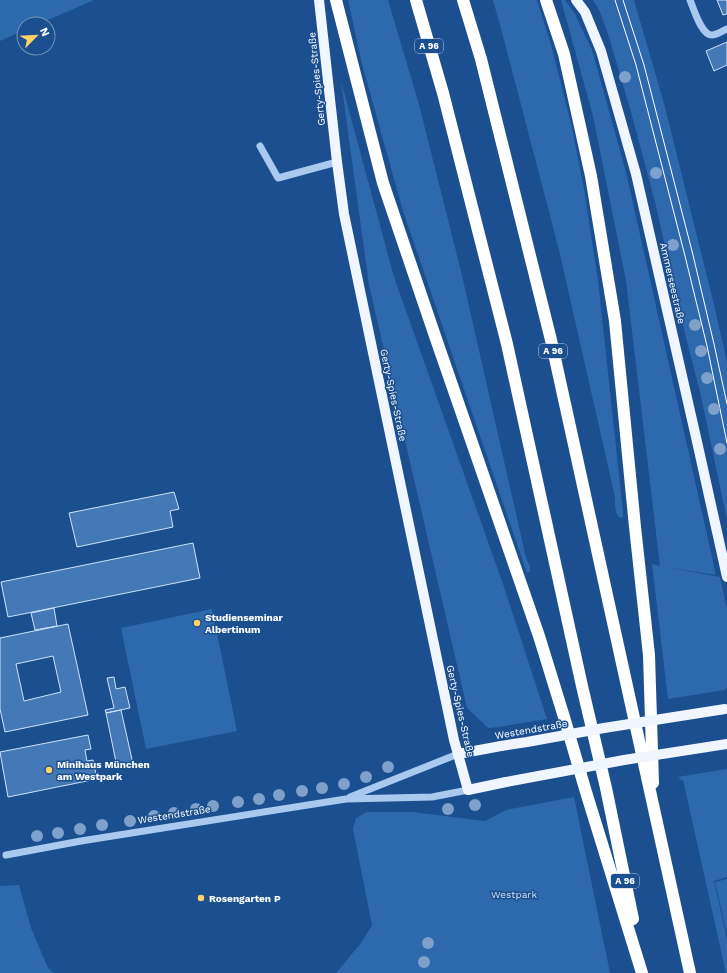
<svg xmlns="http://www.w3.org/2000/svg" width="727" height="973" viewBox="0 0 727 973" font-family="'Work Sans',sans-serif">
  <rect width="100%" height="100%" fill="#1b4f8f"/>
  <!-- green -->
  <path fill="#2e69ad" d="M0,0H94L39,24H24V30L0,41Z
    M348,0H388L418,101L461,271L526,558L530,566V571L527,573L403,211L362,64Z
    M493,0H537L552,48L572,128L584,189L598,280L623,512V517L620,518C614,513 615,504 615,497L559,250L504,40Z
    M561,0H565L574,12L592,50L626,172L716,575L665,567L720,577L727,609V687L725,690L668,699L652,564L660,566L626,281L593,116Z
    M593,0H634L665,107L714,305L727,362V520L701,396L684,330L655,202L633,119L609,37L600,12Z
    M341,81L394,277L503,584L547,719L499,727L488,728L467,708L369,285Z
    M212,609L237,731L146,749L121,628Z
    M727,769V877L714,881L727,939V973H726L683,780H681L678,777Z
    M574,797L610,973H336L361,943L372,925L353,829L356,818L367,812H412L485,821L506,810Z
    M727,879V934L715,882Z
    M19,885L31,928L48,968L54,973H0V886Z"/>
  <!-- building -->
  <path fill="#4478b7" stroke="#cfe3fa" fill-rule="evenodd" d="M717,0H727V14L723,15Z
    M727,42V65L714,71L706,51Z
    M174,492L179,509L170,511L173,527L77,547L69,513Z
    M193,543L200,578L8,617L1,582Z
    M54,608L57,626L35,630L31,613Z
    M68,624L88,715L5,732L0,709V638ZM53,656L61,692L24,701L16,664Z
    M114,677L116,689L125,687L130,708L106,713L105,710L114,708L107,678Z
    M121,710L133,764L117,767L106,713Z
    M88,735L91,749L85,750L87,761L93,760L97,779L8,797L0,752Z"/>
  <g fill="none" stroke-linecap="round" stroke-linejoin="round">
    <!-- minor -->
    <path stroke="#a9c9ee" stroke-width="7" d="M690,0C694,9 701,35 712,35C717,35 722,31 727,29
      M260,146L278,178L337,162
      M350,797L458,754
      M6,855L81,841L346,799L432,797L468,790"/>
    <!-- major -->
    <path stroke="#f0f6ff" stroke-width="10" d="M319,0L337,162L344,214L454,740L468,790L506,782
      M576,0L585,12L601,51L636,174L698,446L727,577
      M458,754L501,746"/>
    <!-- highway -->
    <path stroke="#fff" stroke-width="12" d="M336,0L383,183L435,336L539,636L564,717L586,792L642,973
      M416,0L443,93L507,344L582,686L606,788L633,919
      M463,0L481,59L551,340L690,973
      M546,0L564,54L591,176L615,321L635,527L649,655L653,783"/>
    <!-- tram -->
    <path stroke="#fff" stroke-width="1" d="M615,0L636,65L685,256L707,346L727,443
      M623,0L644,65L693,255L714,344L727,404"/>
    <!-- major-bridge -->
    <path stroke="#f0f6ff" stroke-width="10" d="M501,746L527,742L604,728L725,709
      M506,782L624,760L727,744"/>
  </g>
  <!-- trees -->
  <g fill="#7ea0ca">
    <circle cx="625" cy="77" r="6"/>
    <circle cx="656" cy="173" r="6"/>
    <circle cx="673" cy="245" r="6"/>
    <circle cx="695" cy="325" r="6"/>
    <circle cx="701" cy="351" r="6"/>
    <circle cx="707" cy="378" r="6"/>
    <circle cx="714" cy="409" r="6"/>
    <circle cx="720" cy="449" r="6"/>
    <circle cx="388" cy="767" r="6"/>
    <circle cx="366" cy="777" r="6"/>
    <circle cx="344" cy="784" r="6"/>
    <circle cx="322" cy="788" r="6"/>
    <circle cx="302" cy="791" r="6"/>
    <circle cx="279" cy="795" r="6"/>
    <circle cx="259" cy="799" r="6"/>
    <circle cx="238" cy="802" r="6"/>
    <circle cx="475" cy="805" r="6"/>
    <circle cx="213" cy="806" r="6"/>
    <circle cx="196" cy="809" r="6"/>
    <circle cx="448" cy="809" r="6"/>
    <circle cx="174" cy="813" r="6"/>
    <circle cx="154" cy="816" r="6"/>
    <circle cx="130" cy="821" r="6"/>
    <circle cx="102" cy="825" r="6"/>
    <circle cx="80" cy="829" r="6"/>
    <circle cx="58" cy="833" r="6"/>
    <circle cx="37" cy="836" r="6"/>
    <circle cx="428" cy="943" r="6"/>
    <circle cx="424" cy="962" r="6"/>
  </g>
  <!-- markers -->
  <g fill="#ffd166" stroke="#1b4f8f" stroke-width="1.5">
    <circle cx="197" cy="623" r="4"/>
    <circle cx="49" cy="770" r="4"/>
    <circle cx="201" cy="898" r="4"/>
  </g>
  <g text-anchor="middle" stroke-width="3" stroke-linejoin="round" paint-order="stroke">
    <!-- shield labels -->
    <g fill="#1b4f8f" stroke="#bbcadd" stroke-width="1">
      <rect x="415" y="39" width="28" height="14" rx="3"/>
      <rect x="539" y="344" width="28" height="14" rx="3"/>
      <rect x="611" y="874" width="28" height="14" rx="3"/>
    </g>
    <g font-size="9" font-weight="bold" fill="#fff">
      <text x="429" y="49">A 96</text>
      <text x="553" y="354">A 96</text>
      <text x="625" y="884">A 96</text>
    </g>
    <!-- street labels -->
    <g font-size="10" fill="#fff" stroke="#1b4f8f">
      <text transform="translate(316 79) rotate(-96)" y="4">Gerty-Spies-Straße</text>
      <text transform="translate(673 283) rotate(77)" y="4">Ammerseestraße</text>
      <text transform="translate(394 395) rotate(78)" y="4">Gerty-Spies-Straße</text>
      <text transform="translate(461 711) rotate(77)" y="4">Gerty-Spies-Straße</text>
      <text transform="translate(531 729) rotate(-10)" y="4">Westendstraße</text>
      <text transform="translate(174 814) rotate(-9)" y="4">Westendstraße</text>
    </g>
    <!-- poi labels -->
    <g font-size="10" font-weight="bold" fill="#fff" stroke="#1b4f8f" text-anchor="start">
      <text x="205" y="621">Studienseminar<tspan x="205" dy="12">Albertinum</tspan></text>
      <text x="57" y="768">Minihaus München<tspan x="57" dy="12">am Westpark</tspan></text>
      <text x="209" y="902">Rosengarten P</text>
    </g>
    <!-- park labels -->
    <g font-size="10" fill="#cfe3fa" stroke="#1b4f8f">
      <text x="514" y="898">Westpark</text>
    </g>
  </g>
  <!-- north arrow -->
  <g transform="translate(36 36) rotate(66)"><circle r="19" fill="#1b4f8f" stroke="#7695bc"/>
  <path d="M0-3L7 15L0 10L-7 15Z" fill="#ffd166"/>
  <text y="-6" font-size="11" font-weight="bold" text-anchor="middle" fill="#ffffff">N</text>
  </g>
</svg>
